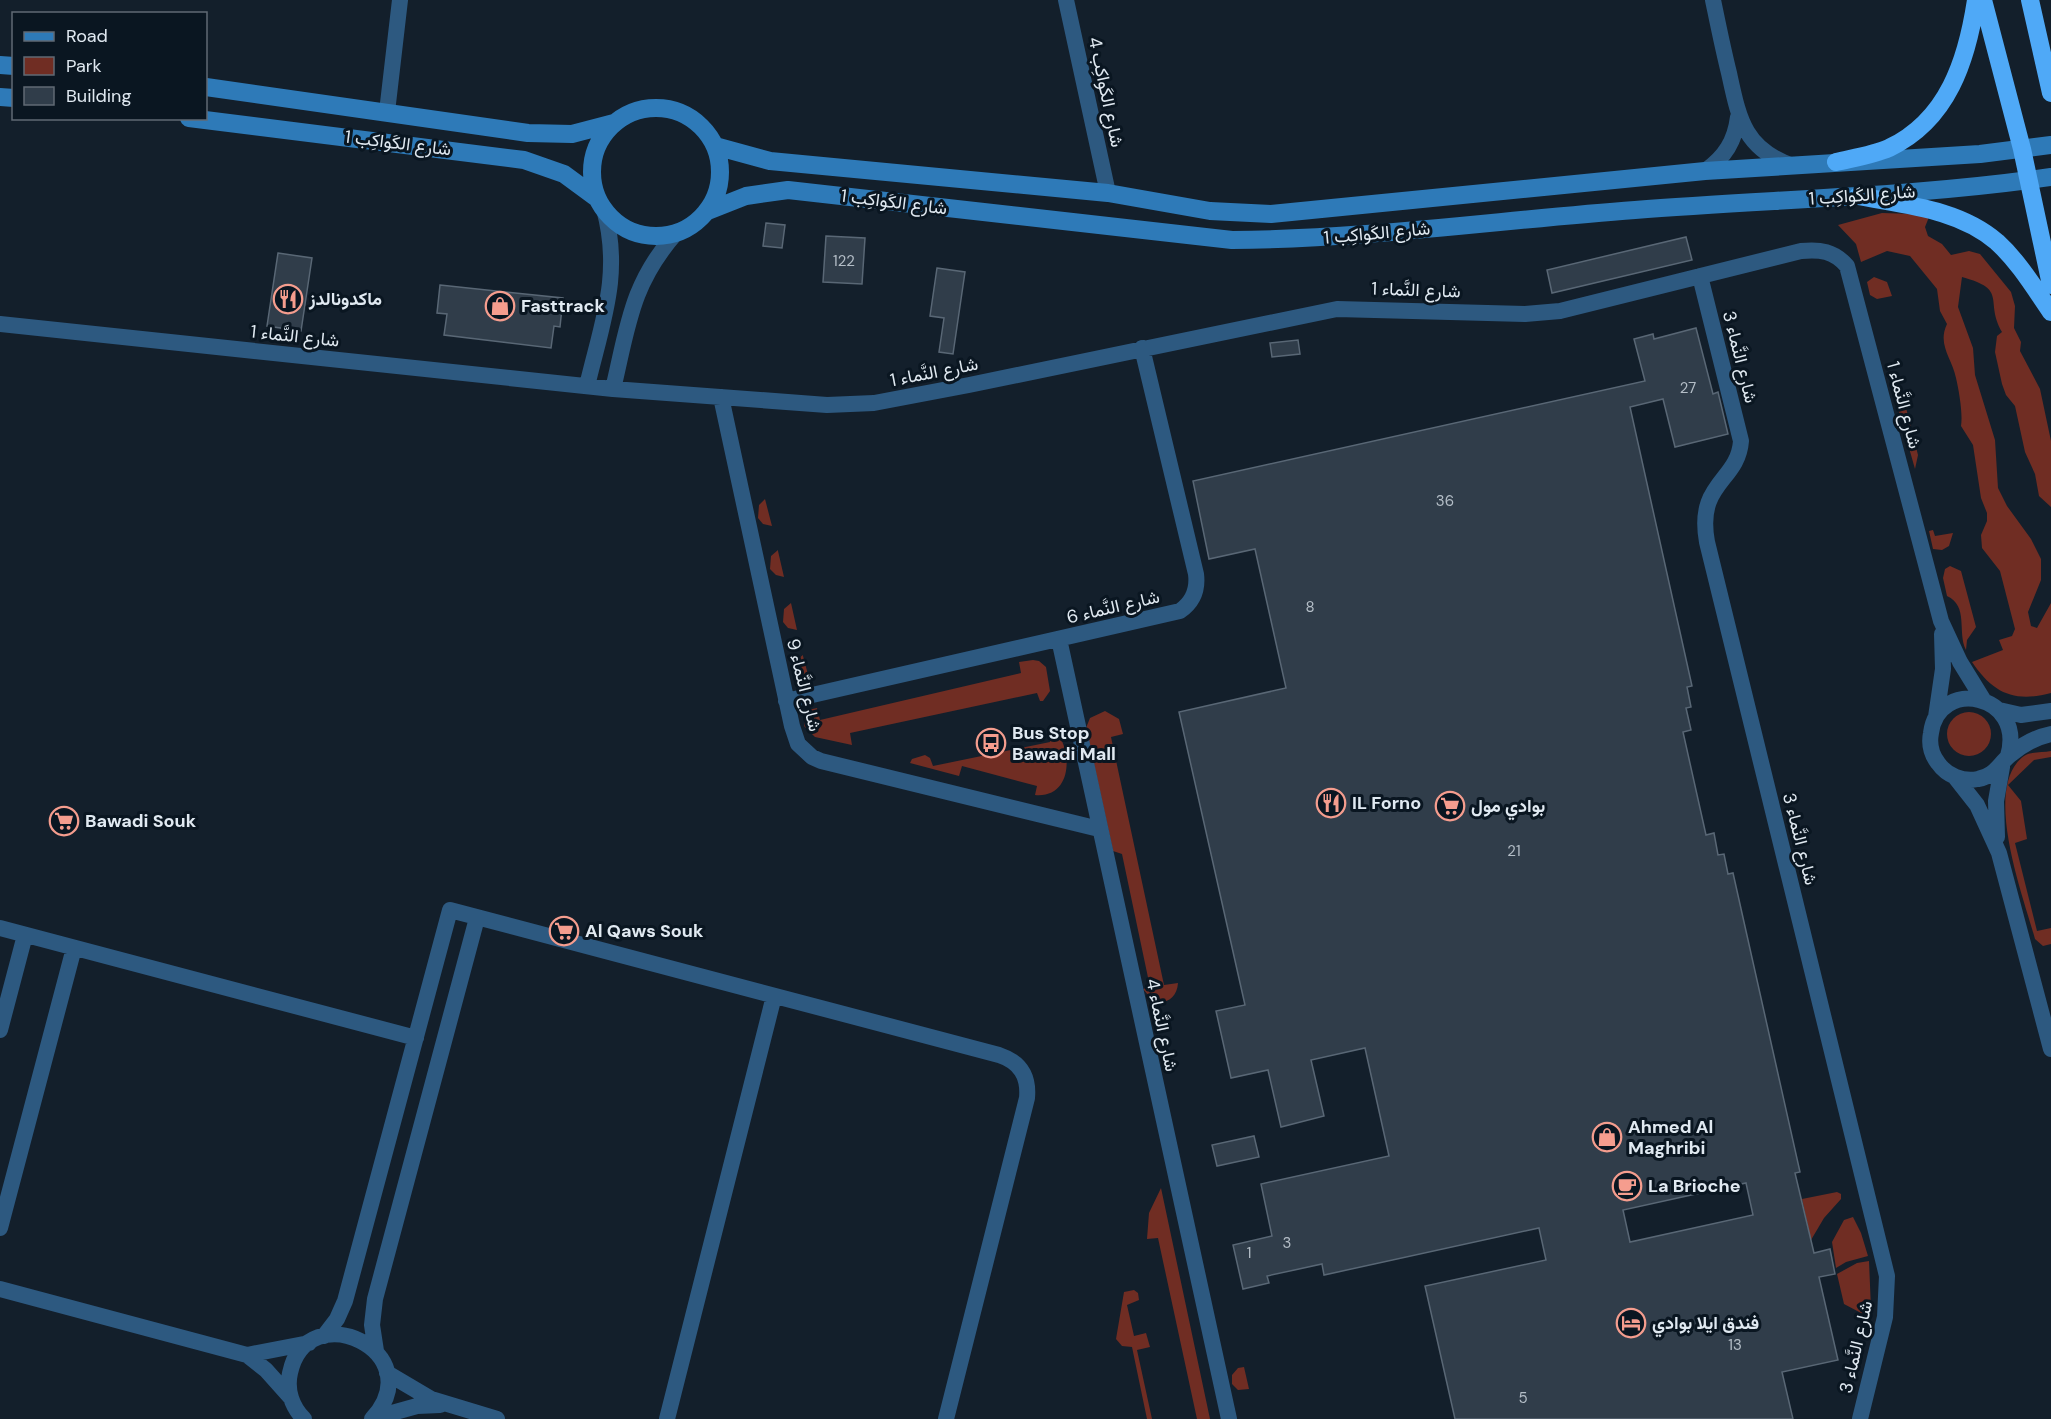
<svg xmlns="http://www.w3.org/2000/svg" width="2051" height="1419" viewBox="0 0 2051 1419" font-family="'DM Sans',Vazirmatn,sans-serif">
  <rect width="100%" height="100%" fill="#131f2b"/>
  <!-- green -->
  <path fill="#702d23" d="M1882,213L1913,214L1929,217L1925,227L1928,236L1942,244L1951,255L1969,251L1980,254L2011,292L2015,306L2014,328L2021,342L2020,351L2040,389L2051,441V507L2039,496L2035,474L2025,452L2015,406L2006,395L2002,384L1995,352L1997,336L2002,332C1984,300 2009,290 1962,277L1958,307L1973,348L1975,375L1995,440L1998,488L2007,506L2031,539L2041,559V580L2028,612L2031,626L2037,628L2051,603V693C2014,703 1993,693 1972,662L2003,650L1999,640L2012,636L2015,629L2000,571L1982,548L1981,535L1987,521V513L1981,498L1973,445L1961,426C1963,414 1959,391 1956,378C1952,358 1937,345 1947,324L1940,311L1937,289L1910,256L1887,251L1861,262L1856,244L1838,225Z
    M1874,277L1887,282L1892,296L1877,299L1870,295L1867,282Z
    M1903,396L1918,455L1915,469L1898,409L1902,405Z
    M765,499L772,526L763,524L758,518L759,505Z
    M1933,530L1935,536L1953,533L1949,546L1942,550L1933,549L1929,531Z
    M778,550V551L784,577L776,575L770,569L771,556Z
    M1950,566L1961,571L1976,627L1967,640L1966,650C1957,632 1969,606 1947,596L1943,578L1945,569Z
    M791,603L797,630L788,628L783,622L784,609Z
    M803,655V656L810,682L798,677C793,669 794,661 803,655Z
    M1033,660L1039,661L1046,667L1050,691L1043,701H1040L1037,693L850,733L852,745L815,737L804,726L808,710L817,708L820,720L1021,673L1019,662Z
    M1105,711L1119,719L1123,734L1111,737L1164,985L1178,983C1177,997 1168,1004 1154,1002L1143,989L1150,987L1122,854L1113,851L1086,728L1090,718Z
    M1947 734a22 22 0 1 1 44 0a22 22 0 1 1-44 0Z
    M1048,728C1070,731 1080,799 1035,795L1037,786L962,766L959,776L910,763L912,759L925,755L930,758L933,766L1050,742Z
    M2051,751V757L2034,760L2008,785L2021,801L2027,839L2015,843L2037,931L2051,928V944L2043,946L2035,939C2024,898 1981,787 2024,756C2031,751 2042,753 2051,751Z
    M1161,1188L1210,1419H1197L1158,1238L1147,1239L1149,1213Z
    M1837,1192L1841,1194V1199L1824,1218L1811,1240L1802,1199Z
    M1853,1217L1861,1233L1868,1256L1846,1262L1836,1268L1832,1242L1844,1220Z
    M1869,1261L1871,1309L1863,1314L1844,1304L1837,1274L1857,1263Z
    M1134,1290L1138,1293L1139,1300L1127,1305L1134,1336L1146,1333L1150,1347L1137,1350L1152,1419H1147L1132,1347L1122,1346L1116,1339L1124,1292Z
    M1244,1367L1249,1389L1238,1390L1232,1384V1375L1238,1368Z"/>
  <!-- building -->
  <path fill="#303d4a" stroke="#596775" stroke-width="1.5" fill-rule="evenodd" d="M766,223L785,225L782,248L763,246Z
    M826,236L865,238L862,284L823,282Z
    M1686,237L1692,260L1552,293L1547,270Z
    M278,253L312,258L301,331L267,326Z
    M937,268L965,272L953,354L939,352L944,318L930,316Z
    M440,285L563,298L560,327L554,326L551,348L444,335L447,314L437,313Z
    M1696,328L1713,394L1718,392L1728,434L1675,447L1663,399L1630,407L1692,686L1687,687L1691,707L1686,708L1691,730L1683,732L1706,835L1714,833L1718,855L1724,854L1728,874L1733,873L1800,1172L1795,1173L1814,1253L1830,1249L1835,1274L1819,1277L1838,1360L1782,1372L1793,1419H1455L1425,1286L1546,1260L1539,1228L1324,1275L1322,1264L1267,1276L1269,1283L1243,1289L1233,1245L1272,1236L1261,1184L1389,1156L1365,1048L1311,1060L1324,1116L1281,1127L1268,1070L1231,1078L1216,1011L1245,1005L1179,712L1286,688L1255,549L1209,559L1193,481L1645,381L1634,339L1653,334L1654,339ZM1746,1183L1753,1215L1630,1242L1623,1210Z
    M1298,340L1300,354L1272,357L1270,343Z
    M1254,1136L1259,1157L1217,1166L1212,1145Z"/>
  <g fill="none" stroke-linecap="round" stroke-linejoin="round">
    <!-- street -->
    <path stroke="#2d5980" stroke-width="16" d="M1066,0L1108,193
      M1713,0C1718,24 1723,49 1729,73C1739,119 1744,149 1793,166
      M387,112L400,0
      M1705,171C1725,157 1735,141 1738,117
      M1700,276L1741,441C1738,482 1696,482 1707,542L1887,1276L1885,1317L1860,1419
      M0,324L613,389L827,405L874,403L969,385L1337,309L1525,314L1560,311L1801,251C1820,249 1834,251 1847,266L1941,621L1960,662L1984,701
      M587,386C602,322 622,275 604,209
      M613,389C628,326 631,284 676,233
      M721,397L792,726L798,744L812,757L821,761L1099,829
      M1059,639L1229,1419
      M786,701L1180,611C1193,602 1198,590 1196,574L1142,348
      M1999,710L2021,715L2051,711
      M1936,717L1943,669L1942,634
      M2008,756C2026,693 1938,677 1931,733C1929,743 1931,754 1938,763C1947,776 1963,782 1978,779C1995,776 1999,764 2010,755C2022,745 2036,737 2051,734
      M1955,777L1977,805L1999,853L2051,1049
      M1997,837L1996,801L2002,767
      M0,928L416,1038
      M0,1030L25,935
      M0,1228L74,948
      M0,1289L247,1355L309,1343
      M324,1336L337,1319L345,1301L450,910L999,1055C1020,1062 1029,1076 1027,1098L946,1419
      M376,1351L372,1325L375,1299L477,918
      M247,1355L266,1370L291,1398
      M387,1373L431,1399L497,1419
      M374,1418L417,1406L440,1405
      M304,1419C292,1407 286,1390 290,1373C307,1293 433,1352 372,1419
      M667,1419L774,996"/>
    <!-- secondary -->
    <path stroke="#2e7ab8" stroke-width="18" d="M0,65L14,66
      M206,87L528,133L572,134L614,123
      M0,97L14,98
      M592 172a64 64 0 1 1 128 0a64 64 0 1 1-128 0Z
      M189,118L524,160L564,174L598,199
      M715,146L770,161L1108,193L1210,211L1271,214L1705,171L1980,154L2051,145
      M708,211L746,196L788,190L1232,240C1367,239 1500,220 1635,210C1773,199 1913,197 2051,177"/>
    <!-- highway -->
    <path stroke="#4fa9f7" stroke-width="18" d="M1983,0L2022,149L2051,285
      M2030,0L2051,93
      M1836,162C1853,158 1873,155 1889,148C1948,120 1967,60 1976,0
      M1858,196C1905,205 1959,209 1997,242C2019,262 2035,289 2051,312"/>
  </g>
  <!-- icons -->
  <defs>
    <g id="restaurant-ring" transform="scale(1.5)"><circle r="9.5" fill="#0a1621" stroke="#f59d8e" stroke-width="1.5"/><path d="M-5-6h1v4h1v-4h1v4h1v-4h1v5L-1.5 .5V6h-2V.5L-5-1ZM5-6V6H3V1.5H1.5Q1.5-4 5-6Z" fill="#f59d8e"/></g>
    <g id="shop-ring" transform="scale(1.5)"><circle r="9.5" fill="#0a1621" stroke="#f59d8e" stroke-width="1.5"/><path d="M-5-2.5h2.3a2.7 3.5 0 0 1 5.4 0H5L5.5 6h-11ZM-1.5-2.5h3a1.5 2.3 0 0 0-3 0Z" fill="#f59d8e"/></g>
    <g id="bus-ring" transform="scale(1.5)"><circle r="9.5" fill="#0a1621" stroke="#f59d8e" stroke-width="1.5"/><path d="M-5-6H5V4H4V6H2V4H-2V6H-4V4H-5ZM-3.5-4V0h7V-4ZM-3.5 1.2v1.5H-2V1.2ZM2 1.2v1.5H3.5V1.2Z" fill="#f59d8e"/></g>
    <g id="supermarket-ring" transform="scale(1.5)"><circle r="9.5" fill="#0a1621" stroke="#f59d8e" stroke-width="1.5"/><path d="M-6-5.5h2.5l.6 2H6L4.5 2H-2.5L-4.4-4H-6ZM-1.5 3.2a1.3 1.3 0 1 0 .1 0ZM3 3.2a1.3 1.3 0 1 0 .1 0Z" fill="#f59d8e"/></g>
    <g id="cafe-ring" transform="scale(1.5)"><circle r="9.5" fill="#0a1621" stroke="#f59d8e" stroke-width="1.5"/><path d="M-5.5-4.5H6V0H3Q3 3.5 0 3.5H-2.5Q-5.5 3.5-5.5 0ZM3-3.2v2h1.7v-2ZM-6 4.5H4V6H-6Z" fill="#f59d8e"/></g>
    <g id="hotel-ring" transform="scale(1.5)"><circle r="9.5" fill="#0a1621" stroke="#f59d8e" stroke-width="1.5"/><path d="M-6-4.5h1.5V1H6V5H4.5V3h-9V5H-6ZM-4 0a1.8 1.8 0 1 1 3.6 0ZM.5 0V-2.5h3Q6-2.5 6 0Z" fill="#f59d8e"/></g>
  </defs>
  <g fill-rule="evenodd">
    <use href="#restaurant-ring" x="288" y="299"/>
    <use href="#shop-ring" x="500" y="306"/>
    <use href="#bus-ring" x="991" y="743"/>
    <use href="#restaurant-ring" x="1331" y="803"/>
    <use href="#supermarket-ring" x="1450" y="806"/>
    <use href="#supermarket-ring" x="64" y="821"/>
    <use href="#supermarket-ring" x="564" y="931"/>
    <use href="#shop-ring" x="1607" y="1137"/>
    <use href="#cafe-ring" x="1627" y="1186"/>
    <use href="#hotel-ring" x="1631" y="1323"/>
  </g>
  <g text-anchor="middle" stroke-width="6" stroke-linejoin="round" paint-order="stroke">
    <!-- number labels -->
    <g font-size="15" fill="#b4bec7">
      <text x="844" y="266">122</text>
      <text x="1688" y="393">27</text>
      <text x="1445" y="506">36</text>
      <text x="1310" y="612">8</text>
      <text x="1514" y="856">21</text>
      <text x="1287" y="1248">3</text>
      <text x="1249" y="1258">1</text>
      <text x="1735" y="1350">13</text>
      <text x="1523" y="1403">5</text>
    </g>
    <!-- street labels -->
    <g font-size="18" fill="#e0e9f1" stroke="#0a1621">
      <text transform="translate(1106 92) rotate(78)" y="6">شارع الكَواكِب 4</text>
      <text transform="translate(398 143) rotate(7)" y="6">شارع الكَواكِب 1</text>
      <text transform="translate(1862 195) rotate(-4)" y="6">شارع الكَواكِب 1</text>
      <text transform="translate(894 202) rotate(7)" y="6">شارع الكَواكِب 1</text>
      <text transform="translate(1377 233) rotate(-5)" y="6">شارع الكَواكِب 1</text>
      <text transform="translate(1416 290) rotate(2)" y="6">شارع النَّماء 1</text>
      <text transform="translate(295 336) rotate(6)" y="6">شارع النَّماء 1</text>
      <text transform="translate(1740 357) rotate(76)" y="6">شارع النَّماء 3</text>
      <text transform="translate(934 372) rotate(-11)" y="6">شارع النَّماء 1</text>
      <text transform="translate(1904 405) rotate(75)" y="6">شارع النَّماء 1</text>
      <text transform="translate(1113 607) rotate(-13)" y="6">شارع النَّماء 6</text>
      <text transform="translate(804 685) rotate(76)" y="6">شارع النَّماء 9</text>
      <text transform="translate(1800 839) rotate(76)" y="6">شارع النَّماء 3</text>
      <text transform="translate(1162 1025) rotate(78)" y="6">شارع النَّماء 4</text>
      <text transform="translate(1856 1347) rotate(-77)" y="6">شارع النَّماء 3</text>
    </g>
    <!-- poi labels -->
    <g font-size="18" font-weight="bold" fill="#e0e9f1" stroke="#0a1621" text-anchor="start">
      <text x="309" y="305">ماكدونالدز</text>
      <text x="521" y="312">Fasttrack</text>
      <text x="1012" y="739">Bus Stop<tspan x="1012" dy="21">Bawadi Mall</tspan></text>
      <text x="1352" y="809">IL Forno</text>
      <text x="1471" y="812">بوادي مول</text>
      <text x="85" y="827">Bawadi Souk</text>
      <text x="585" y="937">Al Qaws Souk</text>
      <text x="1628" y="1133">Ahmed Al<tspan x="1628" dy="21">Maghribi</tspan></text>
      <text x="1648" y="1192">La Brioche</text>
      <text x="1652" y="1329">فندق ايلا بوادي</text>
    </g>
  </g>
  <!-- legend -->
  <rect x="12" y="12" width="195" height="108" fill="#0a1621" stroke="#606a74" stroke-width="1.5"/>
  <rect x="24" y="32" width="30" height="9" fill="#2e7ab8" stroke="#606a74" stroke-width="1.5"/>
  <text x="66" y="42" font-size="18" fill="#e0e9f1">Road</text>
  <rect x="24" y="57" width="30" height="18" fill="#702d23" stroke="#606a74" stroke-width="1.5"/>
  <text x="66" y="72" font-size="18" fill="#e0e9f1">Park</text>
  <rect x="24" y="87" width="30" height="18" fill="#303d4a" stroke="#606a74" stroke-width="1.5"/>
  <text x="66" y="102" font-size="18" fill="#e0e9f1">Building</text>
</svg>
